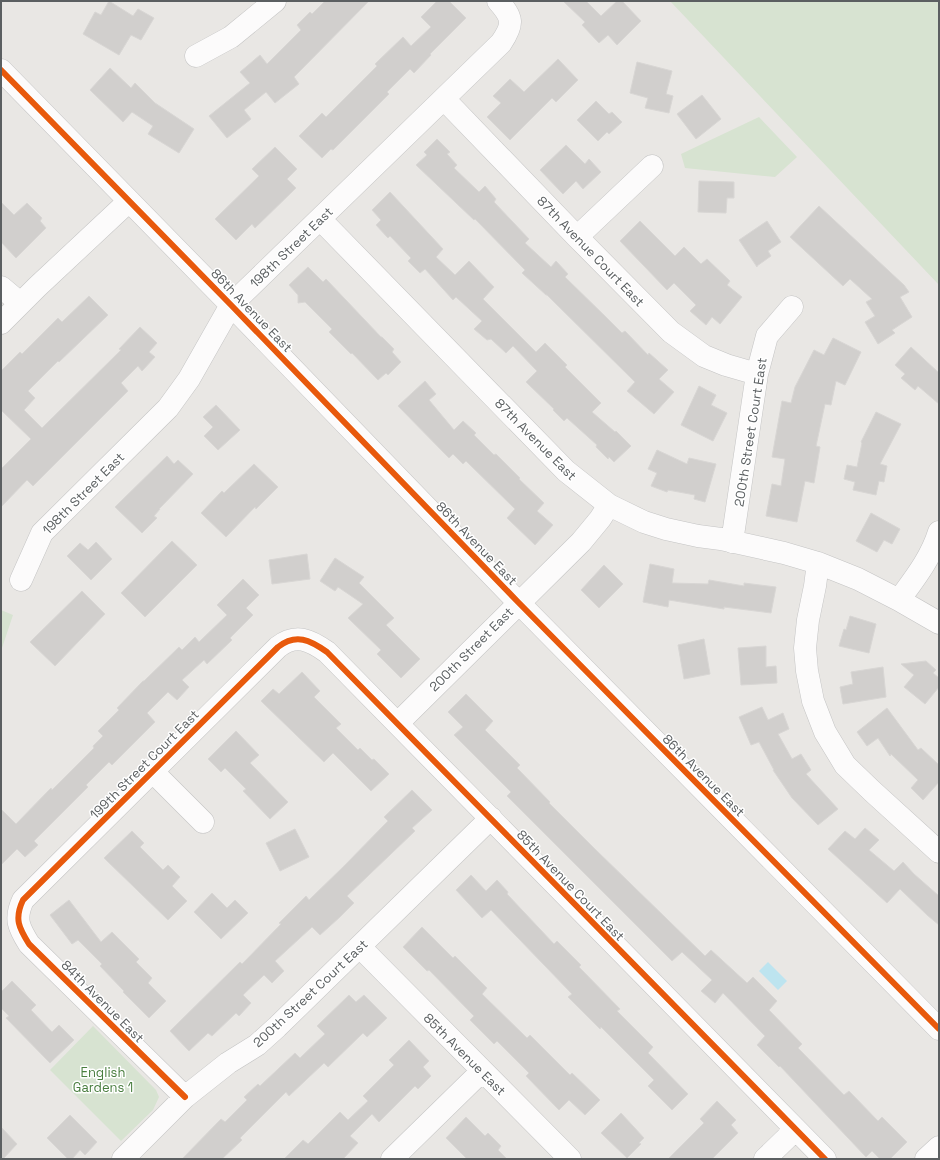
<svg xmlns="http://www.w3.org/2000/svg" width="940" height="1160" viewBox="0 0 940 1160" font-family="'Space Grotesk',sans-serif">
  <rect width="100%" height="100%" fill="#e9e7e4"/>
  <!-- green -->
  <path fill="#d7e3d1" d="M670,1H939V285Z
    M759,117L797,157L775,177L685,168L681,154Z
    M1,610L13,615L1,651Z
    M93,1026L156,1090L159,1097L153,1110L121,1141L50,1070Z"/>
  <!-- water -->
  <path fill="#bde4ef" d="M768,962L787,981L778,990L759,971Z"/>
  <!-- building -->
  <path fill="#d1cfcd" stroke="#d8d6d4" d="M109,1L133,16L138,9L154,18L141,40L131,35L119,55L83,34L95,12L101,15Z
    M325,1H369L294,77L299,84L275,103L266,92L244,110L251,119L227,138L209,116L250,83L240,72L260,55L267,64L301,30L297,25L310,12L312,14Z
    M437,1H449L466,18L430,54L431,55L414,73L410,69L387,92L389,94L333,150L331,149L322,158L299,136L322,113L326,117L377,66L375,64L403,37L411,46L431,27L421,17Z
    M563,1H586L601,16L617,1H622L641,21L617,45L608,35L599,43L582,25L585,22Z
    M558,59L578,80L556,102L552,98L510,140L487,117L501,103L493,96L510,79L524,92Z
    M637,62L672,71L666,94L673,96L669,113L645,108L648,98L630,93Z
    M110,68L131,88L135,83L155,103L194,129L179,153L148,134L153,126L132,112L123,122L90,90Z
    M702,95L721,119L696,139L677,114Z
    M596,101L609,114L612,112L622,122L609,134L607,132L598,141L577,120Z
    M437,139L450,152L447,154L457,165L454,168L479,192L485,186L496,199L494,202L529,239L525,243L551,267L556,261L568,274L565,277L609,320L622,333L625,331L648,355L649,353L668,370L659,379L674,392L654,414L627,391L635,382L547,295H546L522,273L525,270L475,219L474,220L416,165L427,155L424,152Z
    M566,145L585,164L589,159L601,172L583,189L576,181L563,194L540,170Z
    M275,147L297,169L287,179L296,188L255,228L252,224L236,240L215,219L259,176L252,169Z
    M699,181L734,182V198H727L726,213L698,212Z
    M390,192L443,249L436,257L455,275L469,261L494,287L483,299L536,352L545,343L567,365L565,367L601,403L592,412L615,432L616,431L631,446L614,462L609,457L608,459L596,447L597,445L567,418L564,421L553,410L554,409L526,382L537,371L513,346L506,353L491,339L487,340L474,329L482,321L456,297L453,300L425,269L420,273L408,261L411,258L390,236L388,238L376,225L381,220L372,210Z
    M1,202L14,215L27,203L42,218L40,221L46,228L16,258L1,242Z
    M819,206L904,285L909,292L900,297L912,317L892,330L895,333L878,344L865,322L875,316L866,302L872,299L850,279L843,286L790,237Z
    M640,221L675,256L684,247L701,264L707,259L730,281L727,285L742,297L720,324L712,317L706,325L690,311L696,305L674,283L667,290L620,241Z
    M767,221L781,242L768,251L771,256L757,266V267L739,240Z
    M308,267L323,282L326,279L381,337H382L394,349L392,352L401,362L388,375L386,373L378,380L352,353L351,354L329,332L332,329L305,302L298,303V295L289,285Z
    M89,296L108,315L59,362L58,361L28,391L35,398L24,410L42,428L121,350L119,349L140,327L157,343L149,352L155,357L142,371L138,366L121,383L128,391L33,486L27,480L1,507V469L31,439L1,410V371L20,352L22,354L58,318L62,322Z
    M833,338L861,352L845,385L836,381L831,405L825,404L816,446L820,447L814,483L805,481L797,522L766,516L772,484L781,486L785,459L772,457L782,401L791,403L795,387L814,350L824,355Z
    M911,347L939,373V404L918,386L915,390L901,378L905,374L895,365Z
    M425,381L436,394L429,400L454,430L463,421L476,433L474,435L494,455L496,454L520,478L519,479L544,503L537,511L553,525L535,545L507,518L515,509L466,461L463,464L453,454L449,458L398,406Z
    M699,386L716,395L711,405L727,413L713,441L681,425Z
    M216,405L240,430L218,450L204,436L213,427L203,417Z
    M876,412L901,424L880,464L887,466L884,482L879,481L876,495L853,490L855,482L844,479L847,465L857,467L862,443L861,442Z
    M657,450L687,464L689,458L716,464L705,502L694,499L695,495L668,490L667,492L651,486L657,473L648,469Z
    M167,456L174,464L178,460L193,474L159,509H160L154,516L157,518L142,533L115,507Z
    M254,464L278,487L256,509L255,507L226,537L201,513L222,491L224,493Z
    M871,513L900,529L892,544L884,540L877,552L856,541Z
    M172,541L197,565L145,617L121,593Z
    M96,542L112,559L91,580L67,556L80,543L88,550Z
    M307,554L310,579L272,584L269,560Z
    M335,558L364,577L359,583L394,618L386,625L420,659L401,678L377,654L381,650L348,618L363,604L338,587L335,591L320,581Z
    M650,564L674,569L672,583L708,584L709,580L744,586V583L776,587L771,613L724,607V609L669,600L668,607L643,602Z
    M604,565L623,584L599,608L581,590Z
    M243,579L259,595L246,608L253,615L230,638L232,640L207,664L204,660L182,680L189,687L177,700L168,692L147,713L155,722L112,765L109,762L86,785L88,787L34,841L38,845L25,857L17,849L1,865V809L16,824L51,788L52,790L94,748L93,746L103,736L98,731L119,710L117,708L143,681H144L179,647L182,650L195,637L199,642L227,615L217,605Z
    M82,591L105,614L55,666L30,642Z
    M850,616L876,624L869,653L839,646L844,629L846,630Z
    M704,639L710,674L684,679L678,645Z
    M766,646V667L776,666L777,683L741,685L738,648Z
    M926,661L936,670L933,673L939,678V687L925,704L904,687L914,675L901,664Z
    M883,667L886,697L843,704L840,687L853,684L851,672Z
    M302,672L320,691L314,697L341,724L336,728L358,750L360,748L372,760L374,759L389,774L371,791L333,753L324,762L261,701L273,689L279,694Z
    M466,694L493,721L485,730L520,765L517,768L550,802L549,803L596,850L705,956L711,950L747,983L753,977L777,1001L769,1010L802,1044L798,1048L844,1095L849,1091L878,1121L882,1117L907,1142L890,1159H880L872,1151L866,1157L780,1066L779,1067L757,1045L765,1036L723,993L715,1003L701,991L712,980L682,952L672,961L507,796L511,792L454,735L463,727L448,712Z
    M762,707L768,720L783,713L789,729L778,734L792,759L801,754L811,770L806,774L838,809L818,825L792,798L773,770H774L759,742L751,745L739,717Z
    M887,708L918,750L921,748L939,765V782L923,800L911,788L918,780L891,754L890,756L878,738L867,746L857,732Z
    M236,731L259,755L250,763L288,802L270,819L243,791L246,789L225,768L221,772L208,759Z
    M412,790L432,810L412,828L415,831L347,896L354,903L340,917L320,935L312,927L275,961L284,971L272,983L264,975L243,995L251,1003L239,1016L236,1013L212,1036L208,1033L189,1051L170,1031L240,962L242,964L281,924L279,923L306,896L309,900L344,866L388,821L384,817Z
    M865,828L879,840L869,850L894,871L903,862L914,874L939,896V925L927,915L900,889L887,903L828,849L845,831L855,839Z
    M295,829L309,857L280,871L266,843Z
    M132,831L144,843L140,847L163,870L168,865L180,877L172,886L187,901L168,920L104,858Z
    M471,875L486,891L497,880L508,892L507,894L554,944L557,941L581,965L579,967L620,1009L617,1011L653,1047L648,1053L688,1094L672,1110L648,1086L654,1080L601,1027L600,1029L568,997L572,994L491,910L482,918L456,890Z
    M212,893L227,908L235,900L248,913L221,939L194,912Z
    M69,900L101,942L112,932L139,959L136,962L152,978L148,983L166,1001L149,1018L123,992L124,991L100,966L102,964L78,940L72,944L50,915Z
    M422,927L453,958L455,956L487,988L482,994L527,1038L530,1035L570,1075L572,1073L600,1100L585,1115L569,1100L559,1110L526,1076L529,1073L497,1041L494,1044L470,1020L474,1016L429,970L427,971L403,947Z
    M12,981L36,1005L31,1010L52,1032L59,1025L74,1040L50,1063L6,1018L9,1016L1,1008V992Z
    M349,995L356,1002L364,995L387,1018L367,1037L363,1033L328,1067L324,1063L289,1096L286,1092L240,1138L242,1140L222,1159H182L221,1119L225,1122L247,1100L244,1097L258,1084L260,1086L295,1053L300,1058L325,1034L317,1026Z
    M409,1040L429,1061L423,1067L431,1076L418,1089L415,1086L379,1122L372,1114L350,1136L358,1143L343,1159H284L303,1140L308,1144L340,1112L348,1120L368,1101L363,1096L394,1065L389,1060Z
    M717,1101L736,1120L731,1125L738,1133L712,1159H668L704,1123L700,1119Z
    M621,1113L644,1138L639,1143L641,1144L627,1158L601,1133Z
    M70,1115L97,1142L85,1155L80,1150L72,1159H68L47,1138Z
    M466,1117L485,1136L488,1133L501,1146L498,1150L507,1159H467L446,1138Z
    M1,1127L17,1144L3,1159H1Z"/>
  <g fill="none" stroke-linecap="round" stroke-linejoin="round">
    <!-- minor casing -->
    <g stroke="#c4c4c4" stroke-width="23">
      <path id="minor" d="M196,56L231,37L275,1
        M1,70L231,305L518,602L939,1029
        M444,99L577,237L671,332L704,356L726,365L757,374
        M320,219L566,471L609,505L644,522L666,529L698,536L721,539L784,553L818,563L858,579L899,600L939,623
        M577,237L652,166
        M1,287L20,303
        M1,323L37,287L129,201
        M732,542L757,374L767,336L792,307
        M818,563L815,586L808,620L805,648L807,671L813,701L825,732L845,765L872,791L939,852
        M21,580L42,533L168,408L189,379L231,305L501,43C514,24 513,18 498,1
        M899,600C915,578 931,558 939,532
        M398,723L581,542L600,519L609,505
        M152,771L203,822
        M360,947L570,1159
        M185,1097L29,944C19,928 14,919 23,900L278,647C296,633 310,640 327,652L825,1159
        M123,1159L185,1097L228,1063L257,1045L277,1027L491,818
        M392,1159L482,1071
        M765,1159L795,1130
        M926,1159L939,1147"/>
    </g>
    <!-- minor -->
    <use href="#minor" stroke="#fcfbfb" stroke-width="22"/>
    <!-- cycleway casing -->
    <g stroke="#fff" stroke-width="8">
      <path id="cycleway" d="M1,70L231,305L518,602L939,1029
        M185,1097L29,944C19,928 14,919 23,900L278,647C296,633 310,640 327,652L825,1159"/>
    </g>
    <!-- cycleway -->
    <use href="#cycleway" stroke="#e8590c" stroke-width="6"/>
  </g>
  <g text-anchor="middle" stroke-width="3" stroke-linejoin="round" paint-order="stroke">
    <!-- street labels -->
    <g font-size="13" fill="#5b5f61" stroke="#fff">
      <text transform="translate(291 247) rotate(-44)" y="5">198th Street East</text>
      <text transform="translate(591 251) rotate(46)" y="5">87th Avenue Court East</text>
      <text transform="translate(252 310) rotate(46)" y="5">86th Avenue East</text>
      <text transform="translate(750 432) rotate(-81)" y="5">200th Street Court East</text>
      <text transform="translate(536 439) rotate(45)" y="5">87th Avenue East</text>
      <text transform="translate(83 493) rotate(-45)" y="5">198th Street East</text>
      <text transform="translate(477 543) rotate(46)" y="5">86th Avenue East</text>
      <text transform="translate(471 649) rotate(-45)" y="5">200th Street East</text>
      <text transform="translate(144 764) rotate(-45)" y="5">199th Street Court East</text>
      <text transform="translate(704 775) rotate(45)" y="5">86th Avenue East</text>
      <text transform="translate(571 885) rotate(46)" y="5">85th Avenue Court East</text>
      <text transform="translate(310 993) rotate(-43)" y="5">200th Street Court East</text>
      <text transform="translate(103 1001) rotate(45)" y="5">84th Avenue East</text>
      <text transform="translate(465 1054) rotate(45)" y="5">85th Avenue East</text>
    </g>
    <!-- park labels -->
    <g font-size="13" fill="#487d3e" stroke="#fff">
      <text x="103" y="1077">English<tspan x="103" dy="15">Gardens 1</tspan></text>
    </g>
  </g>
  <!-- border -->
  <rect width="940" height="1160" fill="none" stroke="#5b5f61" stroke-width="4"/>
</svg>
